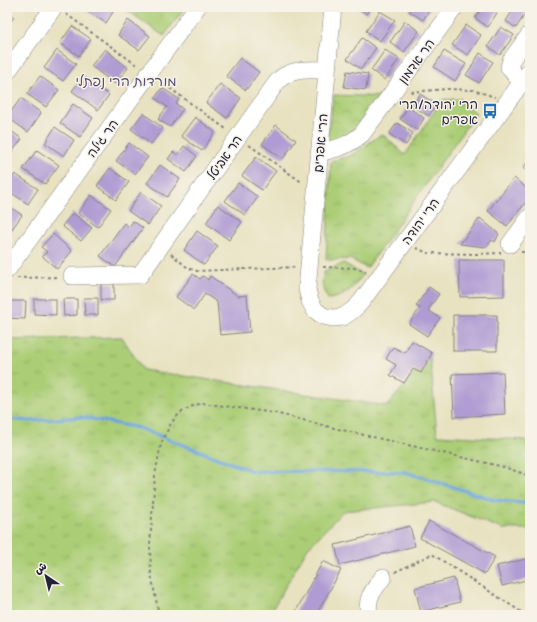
<svg xmlns="http://www.w3.org/2000/svg" width="537" height="622" viewBox="0 0 537 622" font-family="'Balsamiq Sans','Playpen Sans Arabic','Playpen Sans Hebrew',sans-serif">
  <defs>
    <pattern id="grass-tufts" width="24" height="20" patternUnits="userSpaceOnUse"><rect width="24" height="20" fill="#abcd75"/><path d="M3 7l-1-3M5 7V3M7 7l1-3M15 17l-1-3M17 17v-4M19 17l1-3" fill="none" stroke="#93b066"/></pattern>
    <pattern id="park-crowns" width="20" height="18" patternUnits="userSpaceOnUse"><rect width="20" height="18" fill="#abcd75"/><path d="M2 6a3 3 0 1 1 6 0M12 15a3 3 0 1 1 6 0" fill="none" stroke="#93b066"/></pattern>
  </defs>
  <rect width="100%" height="100%" fill="#f7f3e8"/>
  <filter id="ink" filterUnits="userSpaceOnUse"><feTurbulence type="fractalNoise" baseFrequency=".025" numOctaves="2"/><feDisplacementMap in="SourceGraphic" scale="8" xChannelSelector="R" yChannelSelector="G"/><feConvolveMatrix kernelMatrix="1 2 1 2 8 2 1 2 1" color-interpolation-filters="sRGB"/></filter>
  <filter id="wash" filterUnits="userSpaceOnUse"><feTurbulence type="fractalNoise" baseFrequency=".012" numOctaves="4" result="noise"/><feDisplacementMap in="SourceGraphic" scale="16" xChannelSelector="R" yChannelSelector="G"/><feGaussianBlur stdDeviation="0.9" result="paint"/><feColorMatrix in="noise" values="0 0 0 0 0 0 0 0 0 0 0 0 0 0 0 0 0 1.4 0 .05"/><feComposite in="paint" operator="in"/></filter>
  <g filter="url(#wash)">
    <rect width="100%" height="100%" fill="#e8e2c1"/>
    <!-- grass -->
    <path fill="url(#grass-tufts)" stroke="#667858" d="M122,7H185L164,36Z
      M460,99L476,113L367,268L350,259L326,260L331,161L350,156L382,134L405,155L442,100Z
      M122,337L143,370L387,406L430,356L437,435L526,440L530,453V529H502L435,502L343,511L307,549L269,615H137L128,608L87,615H7V340Z"/>
    <!-- park -->
    <path fill="url(#park-crowns)" stroke="#667858" d="M334,95L385,97L346,139L325,147Z
      M344,263L363,275C352,288 347,297 328,299C321,289 322,284 324,272Z"/>
    <g fill="none" stroke-linecap="round" stroke-linejoin="round">
      <!-- stream -->
      <path stroke="#6da5dc" stroke-width="3.5" d="M7,419L29,421L82,417L139,428L252,471L405,472L495,500L530,504"/>
    </g>
    <g id="blocks">
      <!-- building -->
      <path fill="#b09bd3" d="M87,7H116L106,23L85,10Z
        M357,7H371L366,14Z
        M412,7H431L423,20L409,11Z
        M482,7H498L500,8L488,27L475,18Z
        M515,7L529,8L516,28L506,21Z
        M380,11L395,20L380,41L366,31Z
        M7,12L14,17L7,27Z
        M128,20L150,36L139,50L118,35Z
        M405,21L419,31L404,52L390,42Z
        M466,25L481,35L468,55L452,45Z
        M72,26L91,39L79,56L60,43Z
        M501,27L514,35L500,55L488,46Z
        M362,38L376,48L361,69L347,59Z
        M105,49L128,68L115,84L91,66Z
        M57,50L76,64L63,81L44,68Z
        M385,50L399,59L385,80L371,70Z
        M444,51L466,64L455,81L434,67Z
        M480,53L493,62L479,83L466,75Z
        M240,58L259,72L246,90L226,76Z
        M347,71L368,74L366,90L344,87Z
        M40,76L59,90L46,107L27,94Z
        M83,76L109,95L98,110L72,91Z
        M220,84L241,98L227,118L206,103Z
        M162,88L179,99L176,104L183,109L170,127L158,119L167,107L155,98Z
        M420,94L436,104L429,116L412,106Z
        M21,98L41,113L28,132L7,117Z
        M73,104L93,118L80,137L60,123Z
        M408,107L424,118L417,130L400,119Z
        M143,113L163,128L151,144L131,129Z
        M195,117L215,132L202,151L181,136Z
        M397,123L413,133L406,145L389,134Z
        M276,125L296,140L283,159L262,144Z
        M55,127L74,140L64,156L45,143Z
        M7,128L22,139L8,157L7,156Z
        M129,143L148,157L135,174L116,161Z
        M184,146L197,156L186,172L168,159L173,152L178,155Z
        M37,150L59,165L45,184L23,169Z
        M256,157L276,171L262,190L242,176Z
        M530,159V173L523,168Z
        M160,165L180,179L167,197L147,183Z
        M110,168L129,182L116,200L97,186Z
        M15,174L38,189L28,204L7,190V185Z
        M514,178L530,191V197L507,226L488,211Z
        M238,183L258,197L245,215L225,201Z
        M141,192L161,206L148,225L128,211Z
        M91,195L111,209L98,227L78,213Z
        M7,205L22,215L7,236Z
        M218,205L242,222L229,240L206,223Z
        M73,213L92,228L81,241L62,226Z
        M480,218L499,234L495,242L492,240L486,247L460,244Z
        M133,221L143,228L115,267L100,256L124,223L129,227Z
        M197,231L218,246L204,265L184,250Z
        M53,234L72,251L57,269L42,256L47,252L41,247Z
        M459,260H504V296L460,297Z
        M193,274L200,279L203,276L208,280L210,276L238,296L247,295L250,332L220,335L217,302L205,294L194,310L176,297Z
        M101,283H114V300H101Z
        M429,287L439,294L428,310L440,318L427,336L409,324L420,308L416,306Z
        M84,298H98V315H85Z
        M34,299H56V315L34,314Z
        M63,299H77V315L64,316Z
        M7,301H26L25,319L7,318Z
        M453,315H497V351H453Z
        M412,341L432,353L421,373L413,369L404,383L390,375L396,365L386,359L393,347L405,353Z
        M503,372L505,414L454,417L452,374Z
        M429,521L495,557L485,574L420,538Z
        M410,526L415,546L340,565L335,545Z
        M530,558V579L502,586L497,566Z
        M323,561L341,570L316,615H302L296,611Z
        M454,578L460,602L421,612L415,588Z"/>
    </g>
  </g>
  <g filter="url(#ink)">
    <use href="#blocks" fill-opacity="0" stroke="#85827e" stroke-width="1"/>
    <g fill="none" stroke-linecap="round" stroke-linejoin="round">
      <!-- minor casing -->
      <g stroke="#85827e" stroke-width="18">
        <path id="minor" d="M333,7L307,289L310,301L315,310L323,316L333,318L343,317L353,310L361,302L530,71
          M7,72L54,7
          M523,81L515,75L509,67L511,60L530,34
          M319,153C338,148 346,147 362,134L455,7
          M510,244L530,217
          M7,270L197,7
          M72,276L140,275L277,82C279,80 282,77 284,76C297,68 313,70 327,70
          M369,615C366,596 373,592 383,577"/>
      </g>
      <!-- path -->
      <path stroke="#85827e" stroke-width="2" stroke-dasharray="3 3" stroke-linecap="butt" d="M66,14L138,66
        M160,81L226,129
        M411,92L448,89L473,90L495,97
        M249,145L303,183
        M416,248L428,253L476,254L501,253
        M521,252H530
        M171,254L188,268L197,271L295,267
        M323,267L354,268L366,271
        M17,278L59,277
        M395,572L432,554L526,615
        M159,615L151,574L150,544L155,475L161,444L171,423L180,413L190,407L202,403L275,413L338,429L504,467L530,476"/>
      <!-- minor -->
      <use href="#minor" stroke="#fff" stroke-width="17"/>
    </g>
  </g>
  <!-- icons -->
  <defs>
    <g id="bus-bare" transform="scale(1.2)"><path d="M-5-6H5V4H4V6H2V4H-2V6H-4V4H-5ZM-3.5-4V0h7V-4ZM-3.5 1.2v1.5H-2V1.2ZM2 1.2v1.5H3.5V1.2Z" fill="#1f6fb2" stroke="#f7f3e8" stroke-width="2.5" paint-order="stroke"/></g>
  </defs>
  <g fill-rule="evenodd">
    <use href="#bus-bare" x="490" y="111"/>
  </g>
  <g text-anchor="middle" stroke-width="3" stroke-linejoin="round" paint-order="stroke">
    <!-- street labels -->
    <g font-size="13" fill="#22223b" stroke="#f7f3e8">
      <text transform="translate(416 61) rotate(-54)" y="5">הר אדמון</text>
      <text transform="translate(102 138) rotate(-54)" y="5">הר גילה</text>
      <text transform="translate(320 143) rotate(-85)" y="5">הרי אפרים</text>
      <text transform="translate(224 157) rotate(-55)" y="5">הר אביטל</text>
      <text transform="translate(420 221) rotate(-54)" y="5">הרי יהודה</text>
    </g>
    <!-- poi labels -->
    <g font-size="13" fill="#22223b" stroke="#f7f3e8" text-anchor="end">
      <text x="478" y="109">הרי יהודה/הרי<tspan x="478" dy="15">אפרים</tspan></text>
    </g>
    <!-- neighbourhood labels -->
    <g font-size="14" fill="#544c70" stroke="#f7f3e8">
      <text x="126" y="86">מורדות הרי נפתלי</text>
    </g>
  </g>
  <!-- margin -->
  <rect width="537" height="622" fill="none" stroke="#f7f3e8" stroke-width="24"/>
  <!-- north arrow -->
  <g transform="translate(46 576) rotate(325)" stroke="#f7f3e8" stroke-width="3" paint-order="stroke">
  <path d="M0-3L7 15L0 10L-7 15Z" fill="#22223b"/>
  <text y="-6" font-size="11" font-weight="bold" text-anchor="middle" fill="#22223b">ش</text>
  </g>
</svg>
